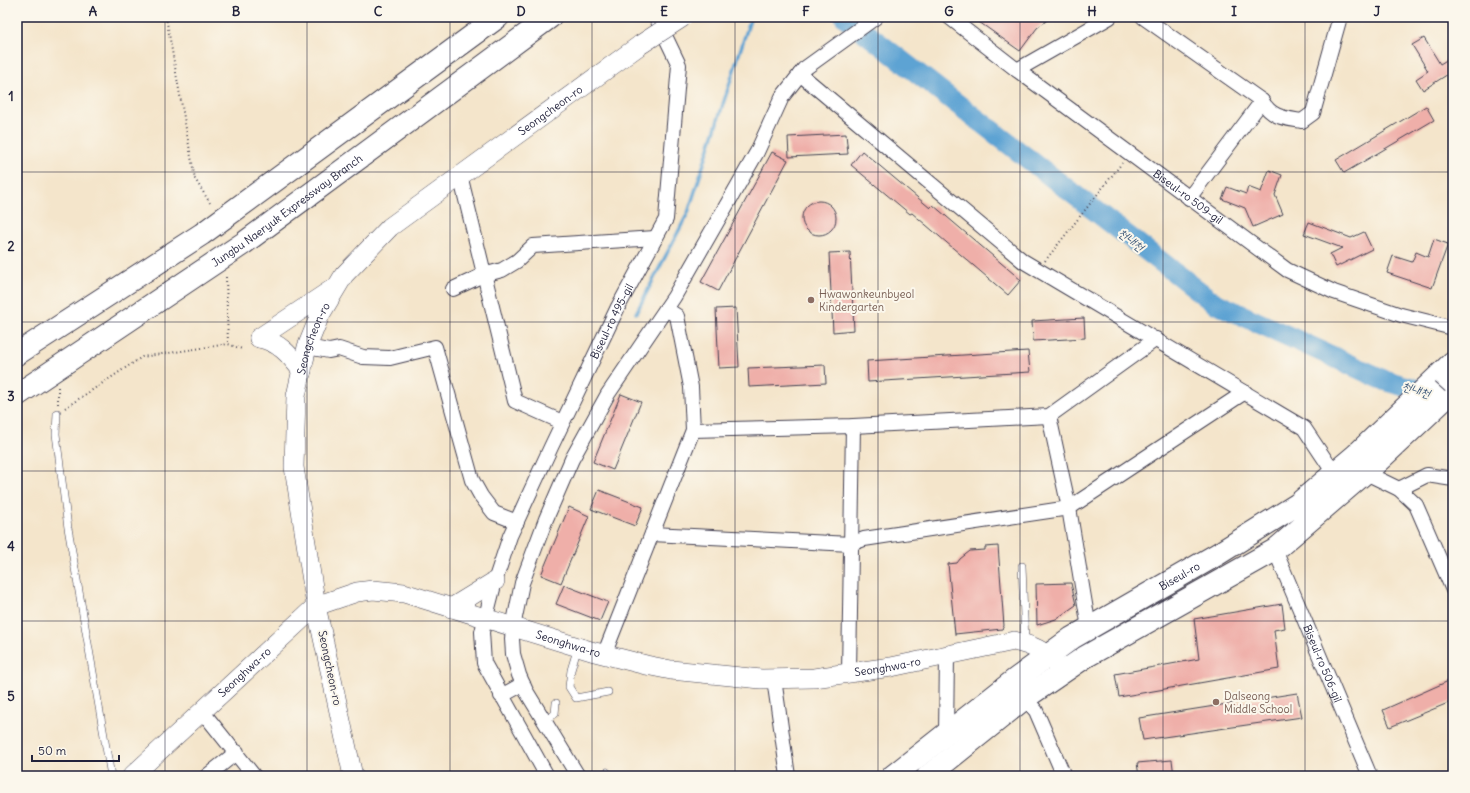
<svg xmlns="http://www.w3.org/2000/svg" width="1470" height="793" viewBox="0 0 1470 793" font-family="Delius,'Poor Story',sans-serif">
  <rect width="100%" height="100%" fill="#fbf7ec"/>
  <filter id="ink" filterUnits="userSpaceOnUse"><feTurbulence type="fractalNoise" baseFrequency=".025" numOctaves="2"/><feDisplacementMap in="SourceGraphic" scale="8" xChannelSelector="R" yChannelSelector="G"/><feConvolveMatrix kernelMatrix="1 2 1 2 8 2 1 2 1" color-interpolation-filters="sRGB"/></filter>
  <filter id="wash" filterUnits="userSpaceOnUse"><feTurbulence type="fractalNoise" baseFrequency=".012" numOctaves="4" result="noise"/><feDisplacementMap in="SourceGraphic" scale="16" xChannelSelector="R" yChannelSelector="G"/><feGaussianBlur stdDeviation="0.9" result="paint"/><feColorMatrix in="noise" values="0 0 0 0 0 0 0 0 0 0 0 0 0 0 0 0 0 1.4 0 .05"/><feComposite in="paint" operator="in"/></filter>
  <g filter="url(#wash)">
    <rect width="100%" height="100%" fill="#f4e5cb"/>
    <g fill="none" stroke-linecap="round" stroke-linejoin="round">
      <!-- stream -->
      <path stroke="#5da3d3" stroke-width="3.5" d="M636,313L688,213L751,17"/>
      <!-- river -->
      <path stroke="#5da3d3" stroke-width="21" d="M845,17L1213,302L1384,380L1437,396"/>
    </g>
    <g id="blocks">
      <!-- building -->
      <path fill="#efafa9" d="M972,17H1051L1037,28L1020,51Z
        M1424,38L1440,64L1453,56V71L1423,90L1416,79L1428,71L1412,45Z
        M1426,106L1434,120L1344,173L1336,160Z
        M846,134L848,154L789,157L788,137Z
        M862,151L930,208L933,205L1021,280L1008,295L912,213L910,214L851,165Z
        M772,152L788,160L718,291L701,282Z
        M1269,170L1282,175L1275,195L1283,214L1253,227L1245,208L1222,199L1227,187L1246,194L1248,187L1261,192Z
        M802 218a17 17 0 1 1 34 0a17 17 0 1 1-34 0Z
        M1309,222L1351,238L1364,232L1372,249L1336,267L1330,254L1342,248L1304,234Z
        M1434,239L1448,244L1432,288L1387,273L1393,256L1412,262L1416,252L1428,257Z
        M850,252L854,330L833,332L829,253Z
        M736,308L739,367L719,368L716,309Z
        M1084,318L1085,338L1033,341L1032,321Z
        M1028,351L1030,372L868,382L867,361Z
        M825,365L826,383L749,387L748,368Z
        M621,394L641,402L613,470L593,462Z
        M599,490L643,507L635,526L591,509Z
        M569,507L589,516L561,583L541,575Z
        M998,546L1004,626L1002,629L955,634L948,564L957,563L960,559L970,551L985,550V547Z
        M1071,583L1076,605L1056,619L1037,625L1036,584Z
        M564,585L608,602L600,621L556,604Z
        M1282,604L1285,628L1274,630L1279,669L1119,697L1115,674L1199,659L1194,619Z
        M1453,679V701L1390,727L1383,710Z
        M1297,693L1302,717L1143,740L1139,718Z
        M1172,760L1174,776H1139L1137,763Z"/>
    </g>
  </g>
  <g filter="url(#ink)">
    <use href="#blocks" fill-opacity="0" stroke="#423f51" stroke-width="1"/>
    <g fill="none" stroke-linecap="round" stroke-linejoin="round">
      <!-- lane casing -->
      <g stroke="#423f51" stroke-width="8">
        <path id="lane" d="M57,413L56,434L68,528L111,776
          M1022,566L1025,643
          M578,647L571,670L569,687L576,698L608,692
          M544,721L555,714L556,703
          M603,776L607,772"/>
      </g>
      <!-- street casing -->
      <g stroke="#423f51" stroke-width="16">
        <g id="street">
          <path id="s1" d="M949,17L1017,70L1287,270L1334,292L1401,315L1453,328"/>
          <path d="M1143,17L1262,101C1272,118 1284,118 1302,121L1313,113L1340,17"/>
          <path d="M1017,70L1110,17"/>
          <path d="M800,74L1023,261L1304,428L1334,473"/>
          <path d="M460,175L515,401L562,422"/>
          <path d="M1189,198L1262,101"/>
          <path d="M453,289L483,275L502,270L517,261L533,246L655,238"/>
          <path d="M307,347L329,351L339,349L363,357L390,358L435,347L472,480L481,496L494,513L517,522"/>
          <path d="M1049,416L1069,508L1089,628"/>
          <path d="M693,430L853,426L1049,416L1156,339"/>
          <path d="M1364,472L1399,489L1427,475L1453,479"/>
          <path d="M1399,489L1416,505L1453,590"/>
          <path d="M652,534L851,544L864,539L1069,508L1245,392"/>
          <path id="s2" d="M1275,550L1370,776"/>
          <path d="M604,655L693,430L691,387L677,316L666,309"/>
          <path d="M849,673L853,426"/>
          <path d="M774,679L788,776"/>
          <path d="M501,696L523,684"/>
          <path d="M1025,698L1036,711L1064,776"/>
          <path d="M202,711L254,776"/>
          <path d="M946,735L947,655"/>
          <path d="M207,776L237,752"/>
          <path id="s3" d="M547,776L484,663L482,632L495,581L510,536L551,447L618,307L666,219L679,65L656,17"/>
          <path d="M578,776L526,691L519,675L513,654L512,639L513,627L522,583L546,519L572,459L608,394L674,297L757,152L782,97L804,69L876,17"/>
        </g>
      </g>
      <!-- secondary casing -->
      <g stroke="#423f51" stroke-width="20">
        <g id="secondary">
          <path d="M259,338L331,290"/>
          <path d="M259,338C279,342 289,354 302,371"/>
          <path d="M451,608L495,581"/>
          <path id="s4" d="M132,776L316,606L357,592L373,590L404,593L591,651L646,665L671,670L761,679L814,678L891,667L1014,641C1031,645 1046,651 1057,665"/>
          <path id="s5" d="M353,776L316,606L294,467L296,396L307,347L320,315L344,275L390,227L640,45"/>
        </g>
      </g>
      <!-- primary casing -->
      <g stroke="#423f51" stroke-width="24">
        <g id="primary">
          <path id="s6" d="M893,776L1016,679L1072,638L1218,554L1298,504L1356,455L1453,362"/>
          <path d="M928,776L1025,698L1085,657L1275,550L1373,466L1453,391"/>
        </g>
      </g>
      <!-- highway casing -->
      <g stroke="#423f51" stroke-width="24">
        <g id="highway">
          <path d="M17,354L202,234L498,17"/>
          <path id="s7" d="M17,395L244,243L550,17"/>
        </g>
      </g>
      <!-- path -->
      <path stroke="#423f51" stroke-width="2" stroke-dasharray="1 3" stroke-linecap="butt" d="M166,17L195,179L210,203
        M1045,261L1122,163
        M226,277L228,344
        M58,404V387
        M65,408L142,357L228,344L242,349"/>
      <!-- lane -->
      <use href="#lane" stroke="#fff" stroke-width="7"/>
      <!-- street -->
      <use href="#street" stroke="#fff" stroke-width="14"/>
      <!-- secondary -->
      <use href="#secondary" stroke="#fff" stroke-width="19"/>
      <!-- primary -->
      <use href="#primary" stroke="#fff" stroke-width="22"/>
      <!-- highway -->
      <use href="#highway" stroke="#fff" stroke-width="22"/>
      <!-- secondary-bridge casing -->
      <g stroke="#423f51" stroke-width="20" stroke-linecap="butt">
        <path id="secondary-bridge" d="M640,45L683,17"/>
      </g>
      <!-- primary-bridge casing -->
      <g stroke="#423f51" stroke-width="24" stroke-linecap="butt">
        <path id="primary-bridge" d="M1442,373L1453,383"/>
      </g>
      <!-- secondary-bridge -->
      <use href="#secondary-bridge" stroke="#fff" stroke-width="19"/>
      <!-- primary-bridge -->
      <use href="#primary-bridge" stroke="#fff" stroke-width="22"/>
    </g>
  </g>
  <!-- grid -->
  <path fill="none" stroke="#22223b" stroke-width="1" stroke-opacity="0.55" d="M165,17V776M307,17V776M450,17V776M592,17V776M735,17V776M878,17V776M1020,17V776M1163,17V776M1305,17V776M17,172H1453M17,322H1453M17,471H1453M17,621H1453"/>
  <!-- markers -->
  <g fill="#8d6e63" stroke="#fbf7ec" stroke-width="1.5">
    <circle cx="811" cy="300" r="4"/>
    <circle cx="1216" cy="702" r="4"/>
  </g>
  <g text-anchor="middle" stroke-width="4" stroke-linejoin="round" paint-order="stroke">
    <!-- street labels -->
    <g font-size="11" fill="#22223b" stroke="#fbf7ec">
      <text dy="4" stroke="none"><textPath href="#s5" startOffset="782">Seongcheon-ro</textPath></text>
      <text dy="4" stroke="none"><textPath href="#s1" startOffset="299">Biseul-ro 509-gil</textPath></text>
      <text dy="4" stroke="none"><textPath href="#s7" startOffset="327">Jungbu Naeryuk Expressway Branch</textPath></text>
      <text dy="4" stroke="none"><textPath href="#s3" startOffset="498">Biseul-ro 495-gil</textPath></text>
      <text dy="4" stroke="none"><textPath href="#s5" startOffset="446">Seongcheon-ro</textPath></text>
      <text dy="4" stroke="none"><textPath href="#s6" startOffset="350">Biseul-ro</textPath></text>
      <text dy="4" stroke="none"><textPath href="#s4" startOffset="513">Seonghwa-ro</textPath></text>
      <text dy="4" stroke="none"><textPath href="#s2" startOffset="123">Biseul-ro 506-gil</textPath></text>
      <text dy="4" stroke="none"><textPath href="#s4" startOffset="837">Seonghwa-ro</textPath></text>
      <text transform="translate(330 668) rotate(78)" y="4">Seongcheon-ro</text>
      <text dy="4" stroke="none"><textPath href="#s4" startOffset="153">Seonghwa-ro</textPath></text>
    </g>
    <!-- education labels -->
    <g font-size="11" fill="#785e54" stroke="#fbf7ec" text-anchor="start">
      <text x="819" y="298">Hwawonkeunbyeol<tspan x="819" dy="13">Kindergarten</tspan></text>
      <text x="1224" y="700">Dalseong<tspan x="1224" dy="13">Middle School</tspan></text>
    </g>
    <!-- water labels -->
    <g font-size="12" font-style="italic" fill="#3a5678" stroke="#fbf7ec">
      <text transform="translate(1131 240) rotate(38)" y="4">천내천</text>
      <text transform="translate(1416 390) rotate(17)" y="4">천내천</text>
    </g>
  </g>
  <!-- margin -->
  <rect width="1470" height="793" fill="none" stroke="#fbf7ec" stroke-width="44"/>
  <!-- scale -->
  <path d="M32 755v6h87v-6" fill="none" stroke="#22223b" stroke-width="2"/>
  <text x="38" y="755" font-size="12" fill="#22223b" stroke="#fbf7ec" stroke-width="3" paint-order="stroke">50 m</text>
  <rect x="22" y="22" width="1426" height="749" fill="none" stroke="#22223b" stroke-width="1.5"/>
  <g font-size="13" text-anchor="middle" font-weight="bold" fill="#22223b">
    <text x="93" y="16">A</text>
    <text x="236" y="16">B</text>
    <text x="378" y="16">C</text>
    <text x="521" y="16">D</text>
    <text x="664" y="16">E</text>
    <text x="806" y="16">F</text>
    <text x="949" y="16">G</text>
    <text x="1092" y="16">H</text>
    <text x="1234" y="16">I</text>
    <text x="1377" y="16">J</text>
    <text x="11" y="101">1</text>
    <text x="11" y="251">2</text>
    <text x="11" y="401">3</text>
    <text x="11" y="551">4</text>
    <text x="11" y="701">5</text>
  </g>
</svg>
